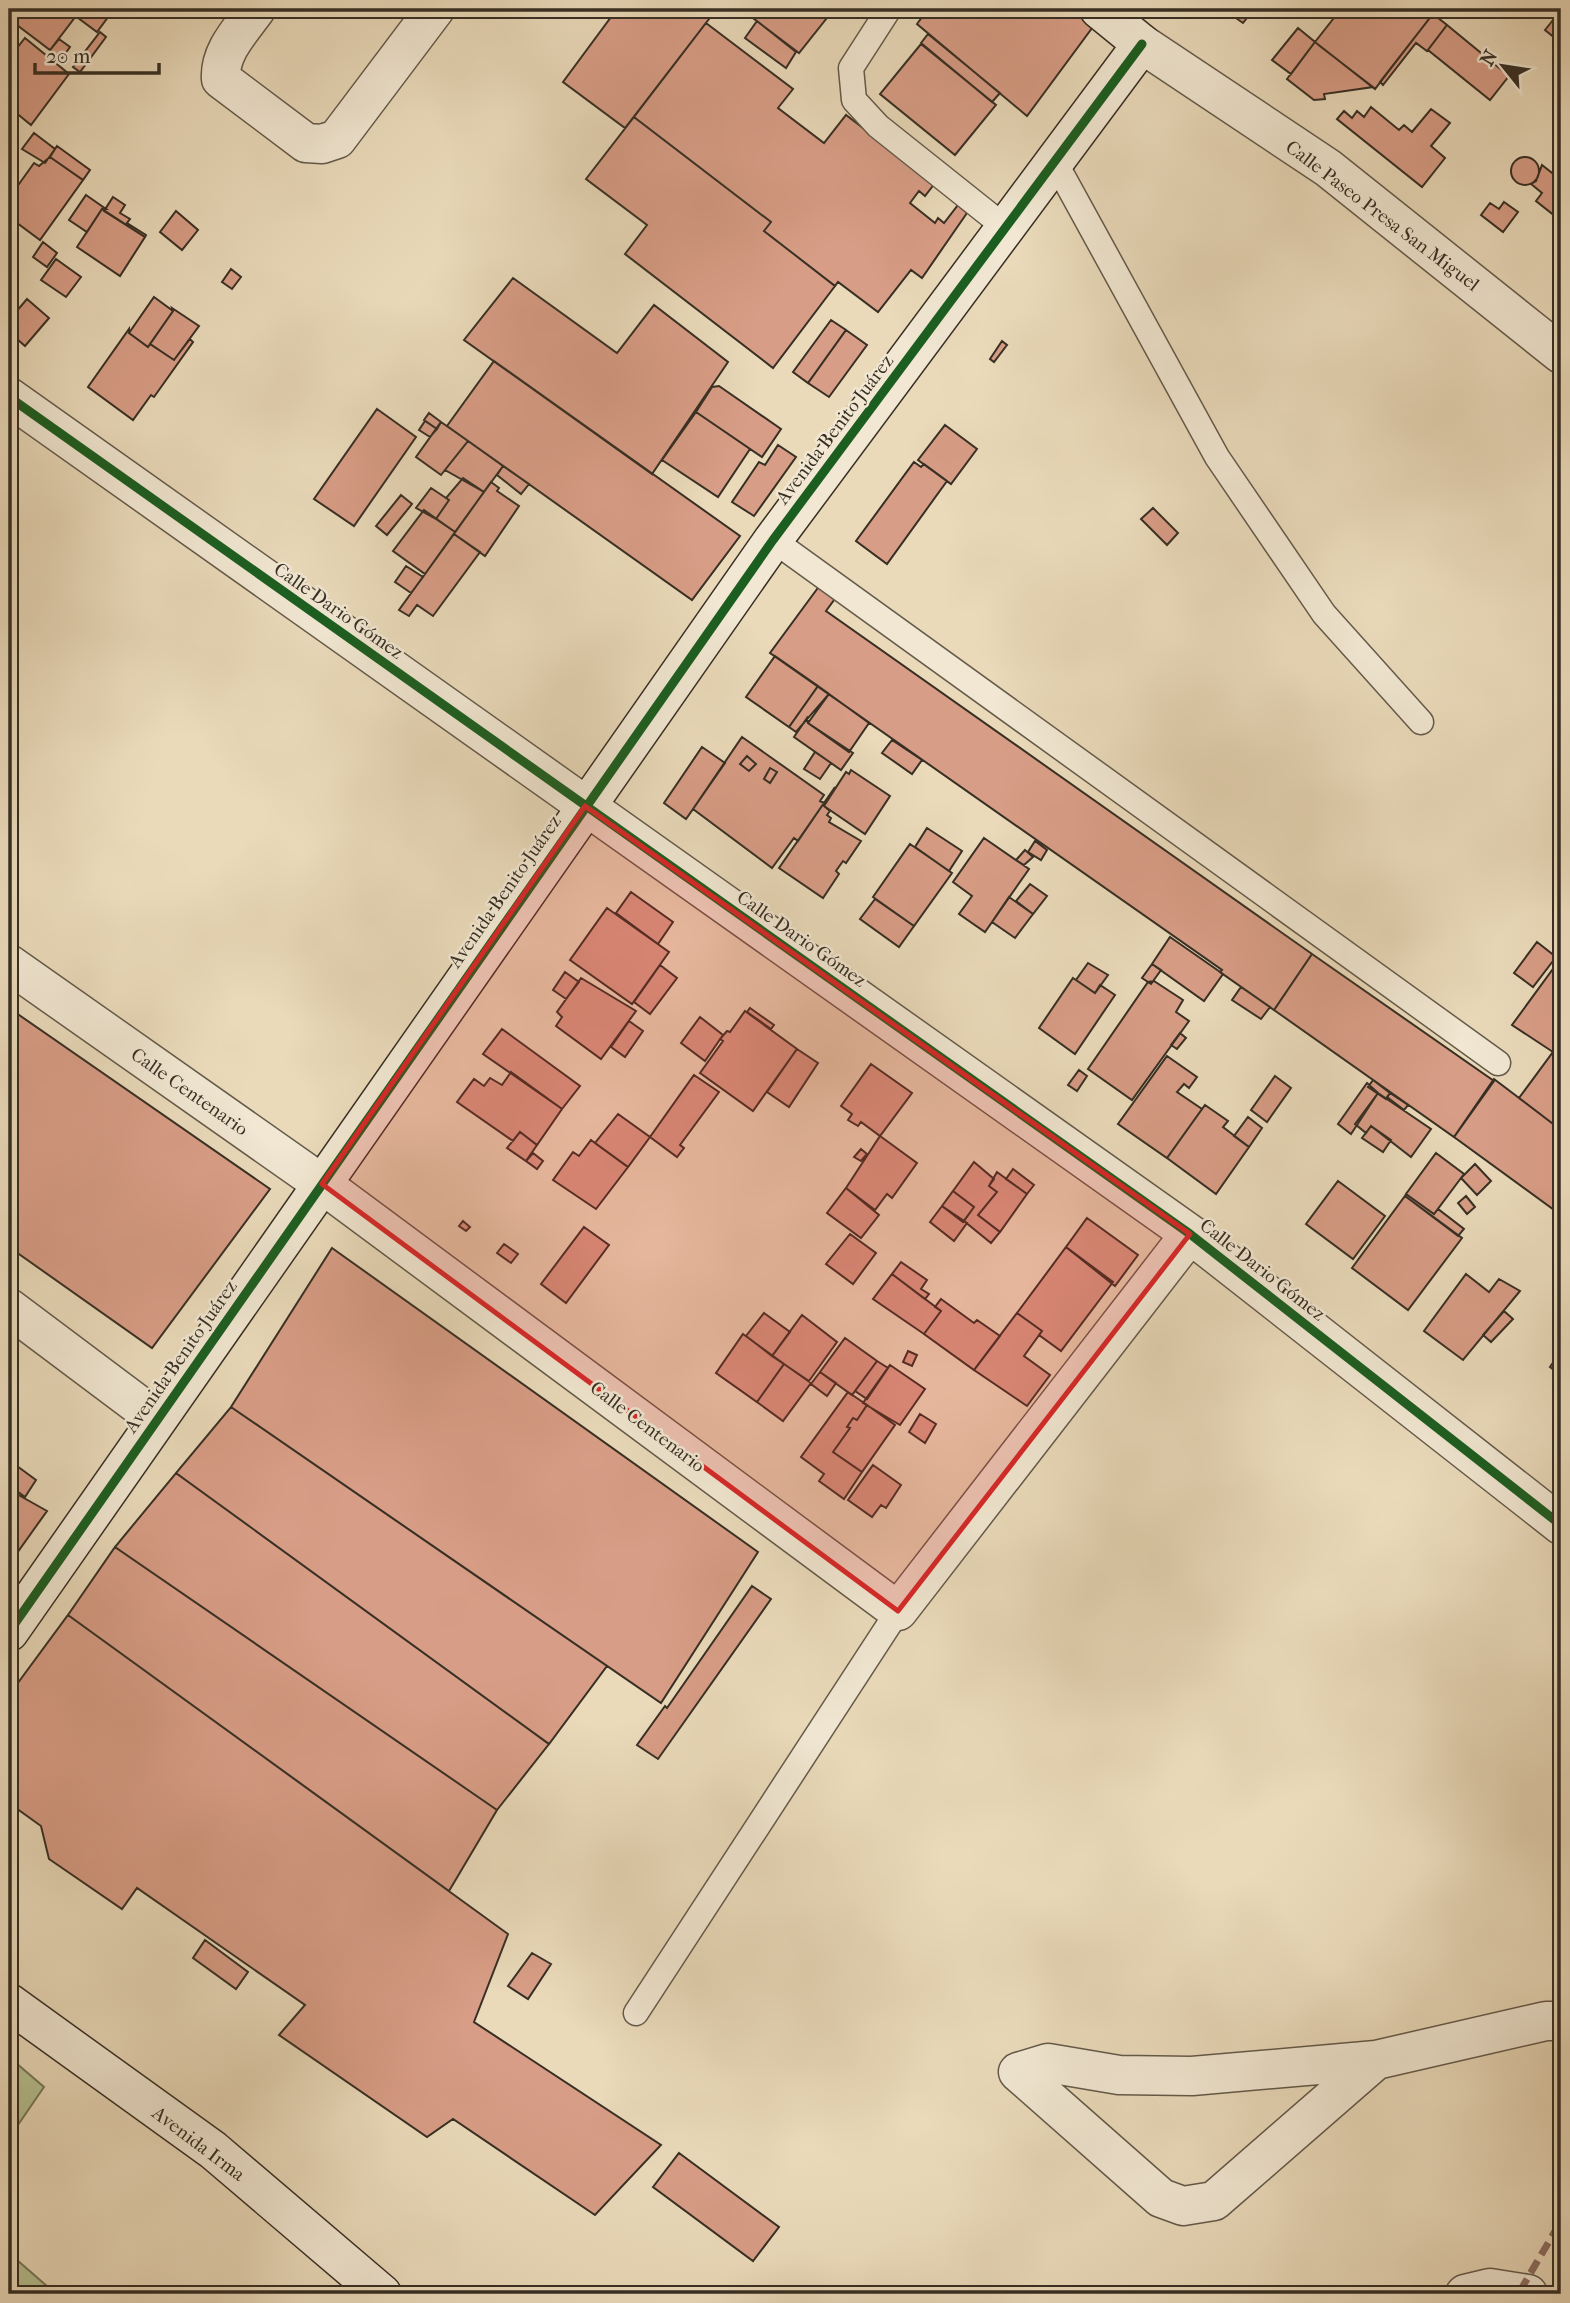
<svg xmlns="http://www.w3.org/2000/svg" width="1570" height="2303" viewBox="0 0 1570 2303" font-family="'IM FELL French Canon',serif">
  <rect width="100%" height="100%" fill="#eadaba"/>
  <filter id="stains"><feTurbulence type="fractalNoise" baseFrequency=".00286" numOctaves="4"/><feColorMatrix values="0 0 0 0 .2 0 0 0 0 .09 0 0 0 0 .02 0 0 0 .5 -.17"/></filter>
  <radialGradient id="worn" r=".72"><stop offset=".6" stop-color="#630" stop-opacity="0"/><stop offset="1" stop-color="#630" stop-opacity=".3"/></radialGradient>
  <!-- green -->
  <path fill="#b6c090" stroke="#76785a" stroke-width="2" d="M9,2057L44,2087L9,2138Z
    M9,2253L56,2294H9Z"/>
  <!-- building -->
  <path fill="#d89d86" stroke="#372f24" stroke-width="2" fill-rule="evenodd" d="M9,9H66L76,16L50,50L9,19Z
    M66,9H114L97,32Z
    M617,9H696L709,19L625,128L563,82Z
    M741,9H834L799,53Z
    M928,9H1084L1098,20L1027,116L917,24Z
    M1223,9H1254L1243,23Z
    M1341,9H1432L1435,11L1375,89L1315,42Z
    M1561,10V43L1545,30Z
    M1433,14L1447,25L1427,51L1416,43L1383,85L1380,82Z
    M757,21L796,52L786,68L745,38Z
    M706,23L793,89L778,108L824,143L846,115L935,183L925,196L919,191L910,203L935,223L938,218L944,223L958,205L967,213L922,278L911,270L878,312L838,282L835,286L764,231L771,222L634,117Z
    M1447,25L1509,76L1490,100L1428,50Z
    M1298,28L1315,42L1291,74L1272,60Z
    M100,32L106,37L80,72L73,67Z
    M928,34L1000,93L992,102L921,43Z
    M25,38L69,74L31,125L9,107V58Z
    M59,39L70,47L62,58L50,50Z
    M1315,42L1321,47L1373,87L1324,94L1325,99L1314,100L1287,79Z
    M921,44L996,105L955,155L880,94Z
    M1371,107L1399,130L1404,125L1412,132L1431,109L1450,123L1431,146L1445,158L1422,187L1337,119L1344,111L1352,118L1357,111L1364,117Z
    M9,112L15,117L9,126Z
    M634,117L771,222L764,231L835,286L773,368L625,254L647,225L586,179Z
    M34,133L55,149L45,163L22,149Z
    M57,146L90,170L83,180L50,157Z
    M50,157L83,180L40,240L9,217V198L34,163L39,166Z
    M1511 171a14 14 0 1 1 28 0a14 14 0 1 1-28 0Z
    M1542,165L1561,180V209L1555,216L1536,201L1542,193L1531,184L1536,181Z
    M86,195L106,209H102L87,232L69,220Z
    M113,197L125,205L120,213L130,219L127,223L146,235L145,237L104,211Z
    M1504,202L1518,212L1503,232L1481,215L1490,203L1499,209Z
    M102,209L145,237L120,276L77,247Z
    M176,211L198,230L182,250L160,232Z
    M43,242L57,253L47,267L33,257Z
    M56,259L81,277L66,297L41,280Z
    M231,269L241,277L232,289L222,282Z
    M513,278L617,353L654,305L728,362L652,474L464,340Z
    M154,297L173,311L148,347L129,333Z
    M27,299L49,318L25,346L9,332V320Z
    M172,308L199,326L174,360L150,344L173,311Z
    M831,320L846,330L808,383L793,372Z
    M129,329V333L148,347L150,344L174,360L190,339L193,342L154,397L151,395L133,420L88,387Z
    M846,330L867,345L829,397L808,383Z
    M1002,341L1007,345L994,362L990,359Z
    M494,361L740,536L692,600L447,426Z
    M719,386L781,429L762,457L696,412L712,387Z
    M377,409L416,437L354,526L314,499Z
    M696,412L750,449L718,497L662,460Z
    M429,413L441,422L437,429L424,420Z
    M425,421L437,429L430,437L419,430Z
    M441,422L468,441L441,475L416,457Z
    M945,425L977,449L951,484L918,460Z
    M468,441L503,466L484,492L445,470Z
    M778,445L796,457L754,516L732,502L759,462L765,465Z
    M914,462L921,467L924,464L947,481L887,564L856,541Z
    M503,466L529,484L521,494L497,475Z
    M463,478L484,492L455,532L436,519L449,500L446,498Z
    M491,482L499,488L497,491L519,506L485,556L454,534Z
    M431,488L449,500L436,519L416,508Z
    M401,495L412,504L387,535L376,526Z
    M1153,508L1178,533L1167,545L1141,519Z
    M424,510L455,532L425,574L393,551Z
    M454,534L480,552L433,616L417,605L409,616L399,610Z
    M406,566L423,577L411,593L395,582Z
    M820,585L837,596L826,611L1312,954L1274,1010L1220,972L1222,970L770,653Z
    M775,656L818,686L789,727L746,697Z
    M818,686L829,694L796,732L789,727Z
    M829,694L869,723L849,752L808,723Z
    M807,718L808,723L853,753L841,770L794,737Z
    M742,737L824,795L820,801L824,803L798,841L794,838L772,868L693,809ZM747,756L756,764L749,771L740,764ZM770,768L777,772L770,783L764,779Z
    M892,740L922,760L912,774L882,753Z
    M702,747L725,763L686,819L664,803Z
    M815,752L831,763L820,779L804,769Z
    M747,756L756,764L749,771L740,764Z
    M770,768L777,772L770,783L764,779Z
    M851,770L890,796L865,834L824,806L846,772L849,774Z
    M835,787L824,806L830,811L827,815L831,818L829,822L861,841L846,863L843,861L836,871L839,874L823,898L779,868Z
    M927,828L962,851L949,871L915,847Z
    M984,838L1029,869L985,932L959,914L972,896L953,882Z
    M1035,841L1047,850L1041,860L1028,852Z
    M910,844L952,873L914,926L873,897Z
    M1025,850L1033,857L1024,865L1016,860Z
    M1030,884L1047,896L1033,914L1016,901Z
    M631,892L673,922L658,944L616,913Z
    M1009,897L1033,914L1015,938L992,922Z
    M875,899L914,926L899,947L860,919Z
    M607,908L669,952L632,1004L570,960Z
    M1170,937L1223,974L1204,1001L1152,964Z
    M1537,942L1556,957L1533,987L1514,973Z
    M1312,954L1494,1081L1454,1137L1274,1010Z
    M1558,962L1561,965V1042L1553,1052L1512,1025Z
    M1088,963L1108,975L1095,993L1076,980Z
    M1152,964L1161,970L1151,984L1142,978Z
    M660,965L677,978L650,1014L634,1002Z
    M565,972L579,982L566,999L553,990Z
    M581,978L636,1011L601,1059L556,1026L562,1017L557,1012Z
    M1073,978L1095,993L1100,985L1115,995L1075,1054L1039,1028Z
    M1154,981L1183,1000L1176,1012L1189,1021L1132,1100L1088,1069L1148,982Z
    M1241,987L1270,1007L1261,1019L1232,1000Z
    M9,1008L270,1189L152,1348L9,1247Z
    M750,1008L774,1025L771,1029L747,1012Z
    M745,1011L797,1049L753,1111L700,1073L723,1041L720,1039L727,1031L730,1032Z
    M700,1017L723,1035L705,1061L681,1043Z
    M629,1021L643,1031L625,1057L611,1047Z
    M502,1029L580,1086L562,1109L483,1054Z
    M1180,1033L1186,1038L1177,1049L1171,1045Z
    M1561,1042V1058L1553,1052Z
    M797,1049L818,1063L789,1107L767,1092Z
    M1553,1052L1561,1058V1130L1519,1098Z
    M1167,1056L1197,1077L1189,1088L1184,1084L1177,1092L1202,1109L1167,1158L1118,1124Z
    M871,1064L912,1093L880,1136L861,1122L858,1126L848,1120L852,1114L841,1106Z
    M1079,1070L1087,1076L1077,1091L1068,1085Z
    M511,1072L562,1109L537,1145L520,1132L513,1141L457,1102L474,1079L484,1086L490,1078L502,1085Z
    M694,1075L719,1092L680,1145L684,1148L677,1157L650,1137Z
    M1275,1076L1291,1088L1267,1122L1251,1110Z
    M1494,1079L1561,1130V1215L1454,1137Z
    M1373,1080L1390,1093L1386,1099L1368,1087Z
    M1367,1083L1378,1093L1351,1134L1338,1124Z
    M1378,1093L1431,1129L1411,1157L1371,1126L1366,1133L1355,1124Z
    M1390,1093L1408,1105L1404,1110L1387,1097Z
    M1205,1105L1228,1121L1223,1127L1249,1147L1216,1194L1167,1158Z
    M618,1114L650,1137L628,1167L595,1143Z
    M1248,1117L1262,1128L1249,1147L1234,1136Z
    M1371,1126L1391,1140L1383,1152L1362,1138Z
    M520,1132L537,1145L526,1161L507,1148Z
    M880,1136L917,1163L892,1198L887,1194L875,1210L846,1188Z
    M591,1140L628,1167L596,1209L553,1180L573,1152L579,1156Z
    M861,1149L867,1154L861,1161L854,1157Z
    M533,1153L543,1161L537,1169L526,1161Z
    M1436,1153L1464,1174L1434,1214L1406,1194Z
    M974,1162L994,1179L989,1186L997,1192L978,1215L1000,1232L991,1243L964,1221L974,1207L953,1191Z
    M1475,1164L1491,1181L1477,1195L1461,1178Z
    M1013,1169L1034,1185L1027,1194L1006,1179Z
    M997,1172L1027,1194L1000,1232L978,1215L997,1192L989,1186Z
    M1338,1181L1385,1216L1353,1259L1306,1224Z
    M846,1188L879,1215L861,1238L827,1213Z
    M953,1191L974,1207L963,1222L942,1206Z
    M1406,1194L1434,1214L1438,1209L1464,1229L1458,1236L1405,1196Z
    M1405,1196L1462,1238L1408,1310L1352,1268Z
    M1466,1196L1475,1207L1467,1214L1458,1203Z
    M942,1206L967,1223L954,1241L930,1222Z
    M1087,1218L1138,1255L1115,1286L1066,1247Z
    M463,1221L470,1227L466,1231L459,1226Z
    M584,1227L609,1245L566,1303L541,1284Z
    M850,1234L876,1253L853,1284L826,1264Z
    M504,1244L518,1254L511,1263L497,1253Z
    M1066,1247L1113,1282L1061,1351L1039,1335L1042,1331L1017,1313Z
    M332,1248L758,1552L661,1703L231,1407Z
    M901,1262L927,1280L921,1289L929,1294L925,1299L892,1274Z
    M892,1274L941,1311L924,1334L873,1299Z
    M1466,1274L1489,1292L1499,1279L1520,1291L1463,1360L1424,1331Z
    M941,1299L974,1323L977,1320L1000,1336L974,1370L924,1334L941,1311L935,1307Z
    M1504,1311L1513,1319L1491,1342L1483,1335Z
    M764,1313L790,1332L772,1356L746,1336Z
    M1017,1313L1042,1331L1024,1356L1050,1375L1027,1406L974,1370Z
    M802,1315L837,1342L809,1381L772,1356Z
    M743,1334L784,1364L757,1402L716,1373Z
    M845,1338L877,1361L852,1395L820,1372Z
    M908,1351L917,1355L912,1366L903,1362Z
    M1561,1351V1375L1550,1367Z
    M877,1361L888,1368L867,1399L855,1391Z
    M784,1364L811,1383L783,1421L757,1402Z
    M890,1365L925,1389L900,1425L863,1403Z
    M820,1372L836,1383L827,1396L811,1384Z
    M848,1392L867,1405L857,1420L853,1418L847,1427L850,1428L833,1452L862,1472L844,1499L819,1481L824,1474L801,1457Z
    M867,1405L895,1425L862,1472L833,1452L850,1428L847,1427L853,1418L857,1420Z
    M231,1407L607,1666L549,1744L176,1473Z
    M920,1414L936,1424L925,1443L909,1432Z
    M873,1465L901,1485L886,1508L881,1505L872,1517L848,1500Z
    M17,1466L36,1480L25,1497L9,1485V1477Z
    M176,1473L549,1744L497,1810L115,1547Z
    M15,1493L47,1511L17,1553L9,1547V1503Z
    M115,1547L497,1810L449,1891L68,1615Z
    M752,1586L771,1599L658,1759L637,1745L665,1706L667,1708Z
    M68,1615L508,1934L474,2022L661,2145L595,2215L453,2119L427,2137L279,2035L305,2005L137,1888L122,1909L49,1859L41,1826L9,1803V1695Z
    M205,1940L248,1972L236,1989L193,1958Z
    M532,1953L551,1964L528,1999L508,1986Z
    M679,2153L779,2227L753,2261L653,2187Z"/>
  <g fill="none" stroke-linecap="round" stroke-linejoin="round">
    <!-- lane casing -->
    <g stroke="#645a4a" stroke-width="27">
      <path id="lane" d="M889,9L851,68L854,100L878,126L1006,228
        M1055,162L1217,457L1324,614L1421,722
        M773,540L1498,1063
        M636,2013L898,1611"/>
    </g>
    <!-- street casing -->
    <g stroke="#645a4a" stroke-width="41">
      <path id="street" d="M256,9C241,30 219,52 221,79L306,143L322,144L337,139L435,9
        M1142,44L1328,168L1561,354
        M9,397L1190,1234L1561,1525
        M9,964L322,1184L898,1611L1190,1234
        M9,1308L157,1419
        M1376,2060L1214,2201L1183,2206L1161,2198L1018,2072L1048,2063L1119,2075L1192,2076L1376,2060L1546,2021H1561
        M1465,2294L1490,2288L1528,2294"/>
    </g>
    <!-- secondary casing -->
    <g stroke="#372f24" stroke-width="41">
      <path id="secondary" d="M9,1632L773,540L1142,44L1099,9
        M9,2003L213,2150L382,2294"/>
    </g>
    <!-- lane -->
    <use href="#lane" stroke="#f1e7d2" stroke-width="24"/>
    <!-- street -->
    <use href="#street" stroke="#f1e7d2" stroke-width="38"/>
    <!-- secondary -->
    <use href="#secondary" stroke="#f1e7d2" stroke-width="38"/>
    <!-- quiet -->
    <path stroke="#8d6e63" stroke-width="7" stroke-dasharray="14 7" stroke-linecap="butt" d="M1520,2291L1561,2221"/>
    <!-- cycleway casing -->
    <g stroke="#f1e7d2" stroke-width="13">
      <path id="cycleway" d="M9,397L1190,1234L1561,1525
        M9,1632L773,540L1142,44"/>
    </g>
    <!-- cycleway -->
    <use href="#cycleway" stroke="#1b5e20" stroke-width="9"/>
  </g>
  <!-- marked area -->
  <path fill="#d62828" fill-opacity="0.2" stroke="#d62828" stroke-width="5" stroke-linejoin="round" d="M585,806L1190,1234L898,1611L322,1184Z"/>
  <g text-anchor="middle" stroke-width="5" stroke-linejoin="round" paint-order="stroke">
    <!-- street labels -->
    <g font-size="19" fill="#372f24" stroke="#f1e7d2">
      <text transform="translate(1383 215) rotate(37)" y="7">Calle Paseo Presa San Miguel</text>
      <text transform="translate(834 429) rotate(-53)" y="7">Avenida Benito Juárez</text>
      <text transform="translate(339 610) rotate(35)" y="7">Calle Dario Gómez</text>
      <text transform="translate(504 891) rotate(-55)" y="7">Avenida Benito Juárez</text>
      <text transform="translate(802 938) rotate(35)" y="7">Calle Dario Gómez</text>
      <text transform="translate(190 1091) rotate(35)" y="7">Calle Centenario</text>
      <text transform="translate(1263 1269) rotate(38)" y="7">Calle Dario Gómez</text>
      <text transform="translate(180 1356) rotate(-55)" y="7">Avenida Benito Juárez</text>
      <text transform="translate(648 1426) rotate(37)" y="7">Calle Centenario</text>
      <text transform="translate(199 2143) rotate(37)" y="7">Avenida Irma</text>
    </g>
  </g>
  <!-- margin -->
  <rect width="1570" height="2303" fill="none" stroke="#eadaba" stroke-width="35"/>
  <rect x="10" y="10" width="1549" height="2282" fill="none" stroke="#372f24" stroke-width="3.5"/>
  <rect x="18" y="18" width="1535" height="2268" fill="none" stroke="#372f24" stroke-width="2"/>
  <!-- north arrow -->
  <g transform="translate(1503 66) rotate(300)" stroke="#f1e7d2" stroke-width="5" paint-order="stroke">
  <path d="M0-5L12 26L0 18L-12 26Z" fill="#372f24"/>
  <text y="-10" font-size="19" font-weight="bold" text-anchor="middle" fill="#372f24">N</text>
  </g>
  <!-- scale -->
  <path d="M35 63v10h124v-10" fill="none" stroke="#372f24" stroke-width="3.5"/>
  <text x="46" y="63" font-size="21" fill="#372f24" stroke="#f1e7d2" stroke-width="5" paint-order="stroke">20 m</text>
  <rect width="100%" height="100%" filter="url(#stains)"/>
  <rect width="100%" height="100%" fill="url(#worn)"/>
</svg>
